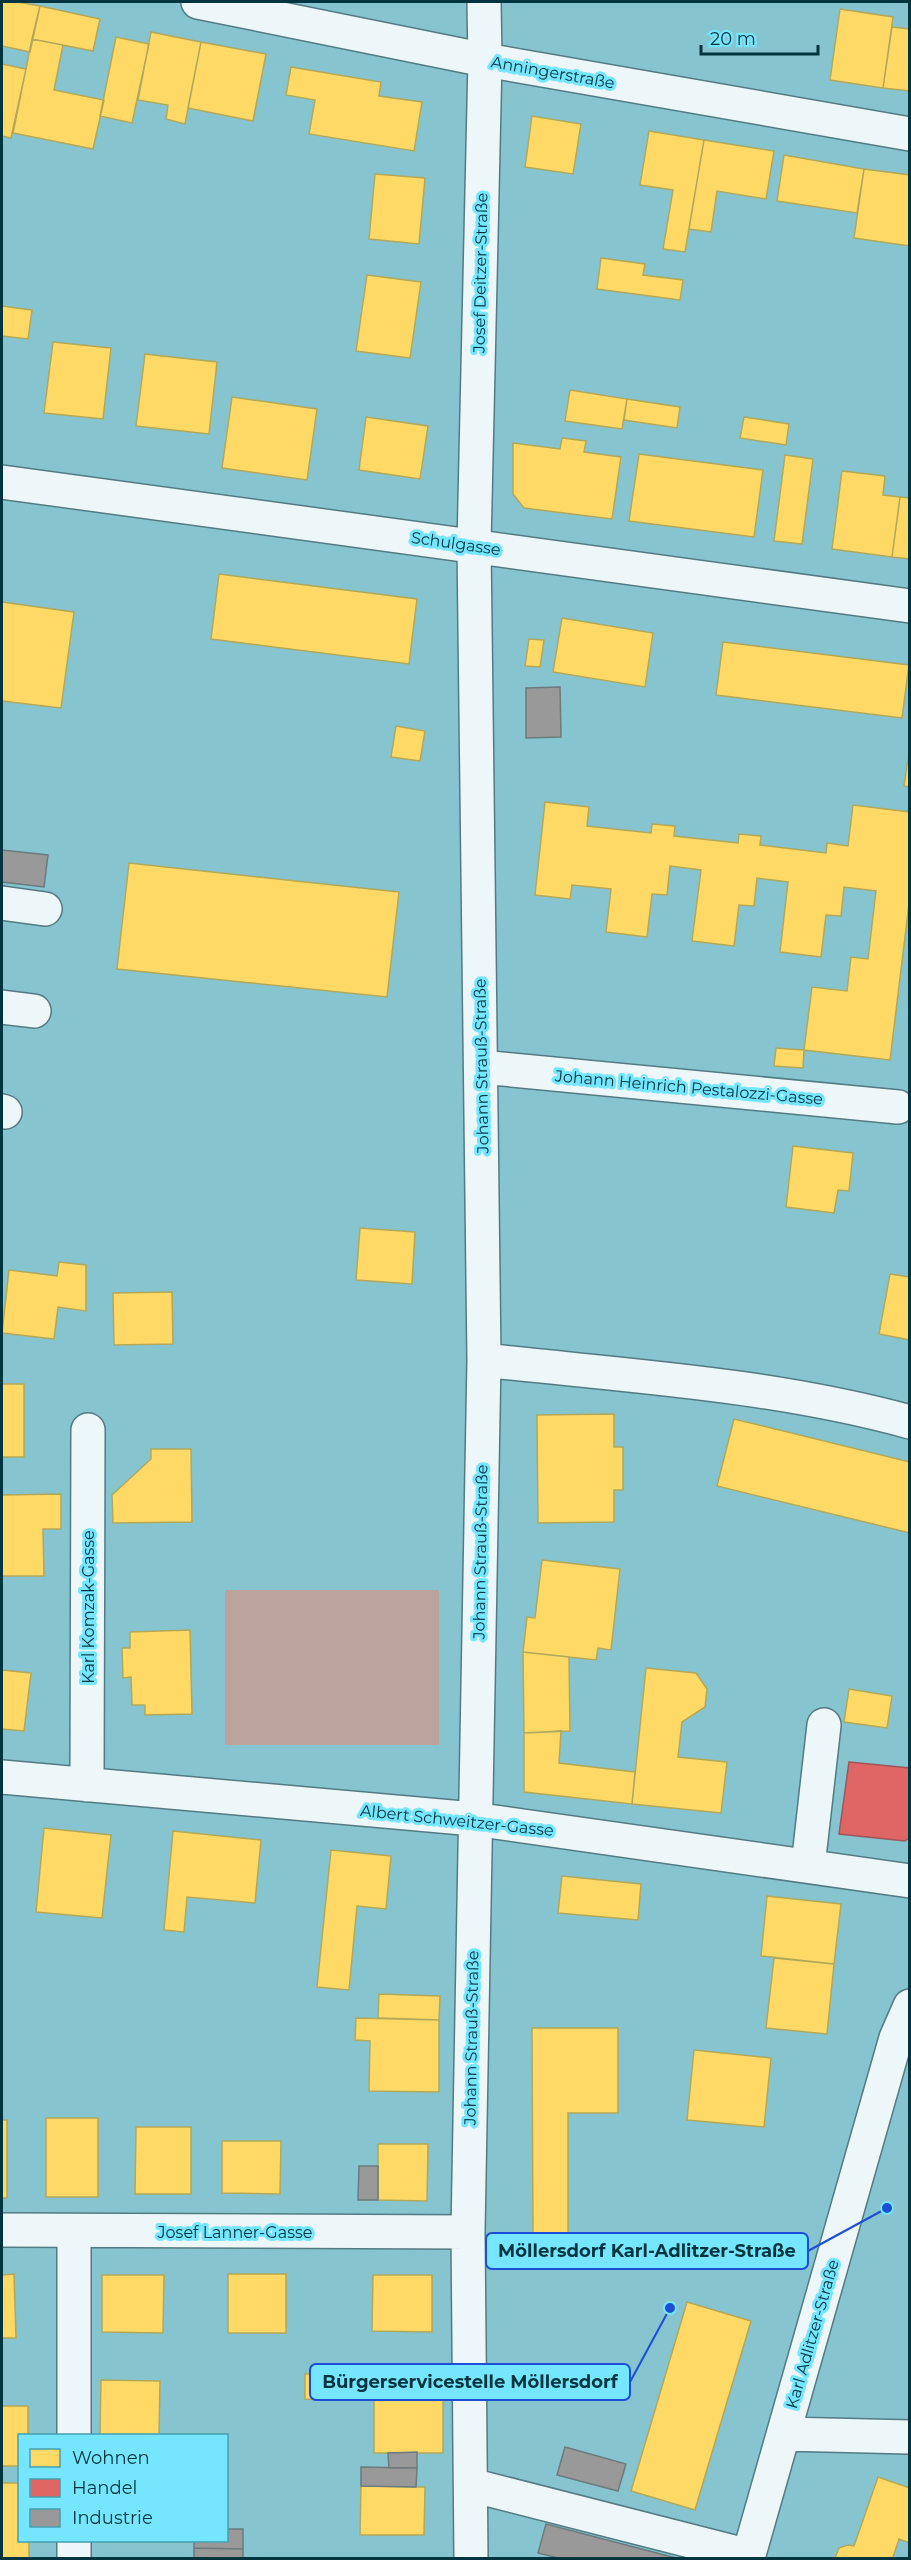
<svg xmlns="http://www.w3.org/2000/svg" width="911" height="2560" viewBox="0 0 911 2560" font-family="Montserrat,sans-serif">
  <rect width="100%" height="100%" fill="#86c4d0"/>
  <!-- green -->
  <path fill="#bca49e" d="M225,1590H439V1745H225Z"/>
  <!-- homes -->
  <path fill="#ffd966" stroke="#b2a85a" stroke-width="1.5" d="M2,2H18L40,6L30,52L2,46Z
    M40,6L100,19L93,51L32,39Z
    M840,9L893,17L883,88L830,80Z
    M892,27L910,29V91L883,88Z
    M151,32L201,42L185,124L166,119L168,105L138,100Z
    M116,37L149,44L132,123L100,116Z
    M32,39L63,45L54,90L104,100L93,149L13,133Z
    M201,42L266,54L253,121L188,108Z
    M2,64L26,69L11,138L2,136Z
    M291,67L381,82L379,96L422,102L414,151L309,134L315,100L286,95Z
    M532,116L581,124L573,174L525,167Z
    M649,131L704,140L685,252L663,249L673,190L640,185Z
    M704,140L774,151L766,199L717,191L711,232L689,229Z
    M784,155L864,169L857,213L777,201Z
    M864,169L910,175V246L854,238Z
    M375,174L425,178L419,244L369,239Z
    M601,258L645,264L643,275L683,280L680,300L597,289Z
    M367,275L421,282L410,358L356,351Z
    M2,306L32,310L28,339L2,336Z
    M53,342L111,348L103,419L44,413Z
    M145,354L217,362L209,434L136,426Z
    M570,390L627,399L622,429L565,421Z
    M232,397L317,409L307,480L222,468Z
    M627,399L680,407L677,428L624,420Z
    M366,417L428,426L420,479L359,470Z
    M744,417L789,424L786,445L740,438Z
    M562,438L586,441L584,452L621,457L612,519L524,508L513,494V443L560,449Z
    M639,454L763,470L754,537L629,521Z
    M785,455L813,459L802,544L774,541Z
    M842,471L885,476L883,495L900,497L892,557L832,549Z
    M900,497L910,498V559L892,557Z
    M219,574L417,599L409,664L211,639Z
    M2,602L74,612L61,708L2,701Z
    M562,618L653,633L645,687L553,672Z
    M529,639L544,640L540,667L525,666Z
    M723,642L909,665L902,718L716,695Z
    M396,726L425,731L420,761L391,757Z
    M910,745V787L904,786Z
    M545,802L589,807L587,826L651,833L652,824L675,826L674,836L738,843L739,834L761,836L760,845L826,853L827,843L848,846L853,805L910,812V896L890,1060L804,1050L812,987L847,991L851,957L868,959L876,891L844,887L841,916L826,915L821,957L780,952L788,882L757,878L754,906L739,905L734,946L692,941L701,870L670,866L667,895L652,894L647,937L606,932L611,889L572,885L570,899L535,895Z
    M129,863L399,892L387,997L117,969Z
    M776,1048L804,1050L803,1068L774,1066Z
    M793,1146L853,1153L849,1191L838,1190L834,1213L786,1207Z
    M360,1228L415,1232L412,1284L356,1280Z
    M59,1262L86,1265V1311L58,1307L54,1339L2,1333L9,1270L57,1276Z
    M890,1274L910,1277V1340L879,1334Z
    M172,1292L173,1344L114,1345L113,1293Z
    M2,1384H24V1457H2Z
    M614,1414V1447H623V1490H614V1522L538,1523L537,1415Z
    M734,1419L910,1462V1533L717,1486Z
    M151,1449H191L192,1522L113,1523L112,1495L151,1459Z
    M61,1494V1529H43L44,1576H2V1495Z
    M542,1560L620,1569L611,1650L598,1648L596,1660L523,1652L527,1617L535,1618Z
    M190,1630L192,1714L145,1715V1705H132L131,1677L123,1678L122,1648H130V1632Z
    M523,1652L569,1657L570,1731L524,1733Z
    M646,1668L696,1673L707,1689L705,1707L682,1722L678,1757L727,1762L721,1813L632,1804Z
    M2,1670L31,1673L24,1731L2,1729Z
    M849,1689L892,1696L887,1728L844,1722Z
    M561,1731L559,1763L635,1772L632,1804L524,1792V1733Z
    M44,1828L111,1835L102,1918L36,1912Z
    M173,1831L261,1840L255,1903L187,1897L184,1932L164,1930Z
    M331,1850L391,1856L386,1909L357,1906L349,1990L317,1987Z
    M562,1876L641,1884L638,1920L558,1913Z
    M767,1896L841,1904L834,1964L761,1956Z
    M774,1958L834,1964L827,2034L766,2028Z
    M379,1994L440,1996L439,2020L378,2018Z
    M356,2018L439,2020V2092L369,2091L370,2041L355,2040Z
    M532,2028H618V2113H568V2233H533Z
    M694,2050L771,2058L764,2127L687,2120Z
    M46,2118H98V2197H46Z
    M2,2120H7V2198H2Z
    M136,2127H191V2194H135Z
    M222,2141H281L280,2194L222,2193Z
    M378,2144H428L427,2201L378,2200Z
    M14,2274L16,2338H2V2275Z
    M228,2274H286V2333H228Z
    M102,2275H164L163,2333L102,2332Z
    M373,2275H432V2332L372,2331Z
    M687,2302L751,2321L695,2510L631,2491Z
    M305,2374H358V2395H325V2400L305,2399Z
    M101,2380L160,2381L159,2436H100Z
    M374,2390H443V2453H374Z
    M2,2406H28V2436H20V2466H2Z
    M878,2477L910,2488V2543L899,2539L893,2557L895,2558H835L839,2548L848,2545L854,2546Z
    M2,2483H20V2540H29V2558H2Z
    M361,2486L425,2487L424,2535H360Z"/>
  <!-- shops -->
  <path fill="#e06666" stroke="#9d575a" stroke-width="1.5" d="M849,1762L910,1768V1837L905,1841L839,1834Z"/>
  <!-- industry -->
  <path fill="#999" stroke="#6b7b7e" stroke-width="1.5" d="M560,687L561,737L526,738V688Z
    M2,850L48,855L44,887L2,882Z
    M359,2166H378V2200H358Z
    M565,2447L626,2464L618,2491L557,2475Z
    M417,2452V2468H389L388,2453Z
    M361,2467L417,2468L416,2487L361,2486Z
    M546,2524L676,2558H558L538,2553Z
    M226,2529H243V2549L194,2548V2540H226Z
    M194,2548L243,2549V2558H194Z"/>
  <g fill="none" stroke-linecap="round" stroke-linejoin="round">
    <!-- minor casing -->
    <g stroke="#537b83" stroke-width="36">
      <path id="minor" d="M198,2L485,60L910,134
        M2,482L910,606
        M2,903L45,909
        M2,1007L34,1011
        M481,1067L898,1107
        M2,1111L5,1112
        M484,1360C626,1376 772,1384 910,1422
        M2,1777L474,1819L910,1881
        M87,1785L88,1430
        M808,1866L824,1725
        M2,2230L468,2232
        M784,2434L910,2437
        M74,2436V2231
        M471,2485L749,2556
        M74,2558V2540
        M471,2558L468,2232L484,1360L474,545L485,60L484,2
        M748,2558L896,2038L910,2006"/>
    </g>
    <!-- minor -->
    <use href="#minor" stroke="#edf6f8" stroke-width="33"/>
  </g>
  <g text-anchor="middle" stroke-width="6" stroke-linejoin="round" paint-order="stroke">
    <!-- street labels -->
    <g font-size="16" fill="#00343e" stroke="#75e6fd">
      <text transform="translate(553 72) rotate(10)" y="6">Anningerstraße</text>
      <text transform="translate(480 273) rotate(-89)" y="6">Josef Deitzer-Straße</text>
      <text transform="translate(456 543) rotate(8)" y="6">Schulgasse</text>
      <text transform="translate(481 1066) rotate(-91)" y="6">Johann Strauß-Straße</text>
      <text transform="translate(689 1087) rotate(5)" y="6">Johann Heinrich Pestalozzi-Gasse</text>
      <text transform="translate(480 1552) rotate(-89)" y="6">Johann Strauß-Straße</text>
      <text transform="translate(88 1607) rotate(-90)" y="6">Karl Komzak-Gasse</text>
      <text transform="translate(457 1820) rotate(6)" y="6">Albert Schweitzer-Gasse</text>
      <text transform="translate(471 2038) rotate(-89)" y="6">Johann Strauß-Straße</text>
      <text x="235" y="2238">Josef Lanner-Gasse</text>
      <text transform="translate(812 2334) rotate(-74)" y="6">Karl Adlitzer-Straße</text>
    </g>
  </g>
  <!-- callouts -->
  <path fill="none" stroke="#1d4ed8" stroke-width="2" d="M887 2208L808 2251M670 2308L630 2382"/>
  <g fill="#1d4ed8" stroke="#75e6fd" stroke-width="2">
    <circle cx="887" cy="2208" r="6"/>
    <circle cx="670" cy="2308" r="6"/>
  </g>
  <g fill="#75e6fd" stroke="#1d4ed8" stroke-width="2">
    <rect x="486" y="2233" width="322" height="36" rx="6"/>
    <rect x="310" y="2364" width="320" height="36" rx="6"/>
  </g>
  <g font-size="18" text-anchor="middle" font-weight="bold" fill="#00343e">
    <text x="647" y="2257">Möllersdorf Karl-Adlitzer-Straße</text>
    <text x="470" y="2388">Bürgerservicestelle Möllersdorf</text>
  </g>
  <!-- border -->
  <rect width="911" height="2560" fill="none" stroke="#00343e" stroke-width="6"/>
  <!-- legend -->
  <rect x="18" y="2434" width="210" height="108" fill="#75e6fd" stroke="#469fb1" stroke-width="1.5"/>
  <rect x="30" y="2449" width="30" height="18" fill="#ffd966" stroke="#469fb1" stroke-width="1.5"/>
  <text x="72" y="2464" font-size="18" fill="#00343e">Wohnen</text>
  <rect x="30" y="2479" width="30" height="18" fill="#e06666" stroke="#469fb1" stroke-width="1.5"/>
  <text x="72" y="2494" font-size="18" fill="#00343e">Handel</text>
  <rect x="30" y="2509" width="30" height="18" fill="#999999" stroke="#469fb1" stroke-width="1.5"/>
  <text x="72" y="2524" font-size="18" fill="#00343e">Industrie</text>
  <!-- scale -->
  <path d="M701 45v9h117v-9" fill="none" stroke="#00343e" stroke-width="3"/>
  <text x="710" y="45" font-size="18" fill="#00343e" stroke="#75e6fd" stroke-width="4.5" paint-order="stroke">20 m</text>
</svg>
